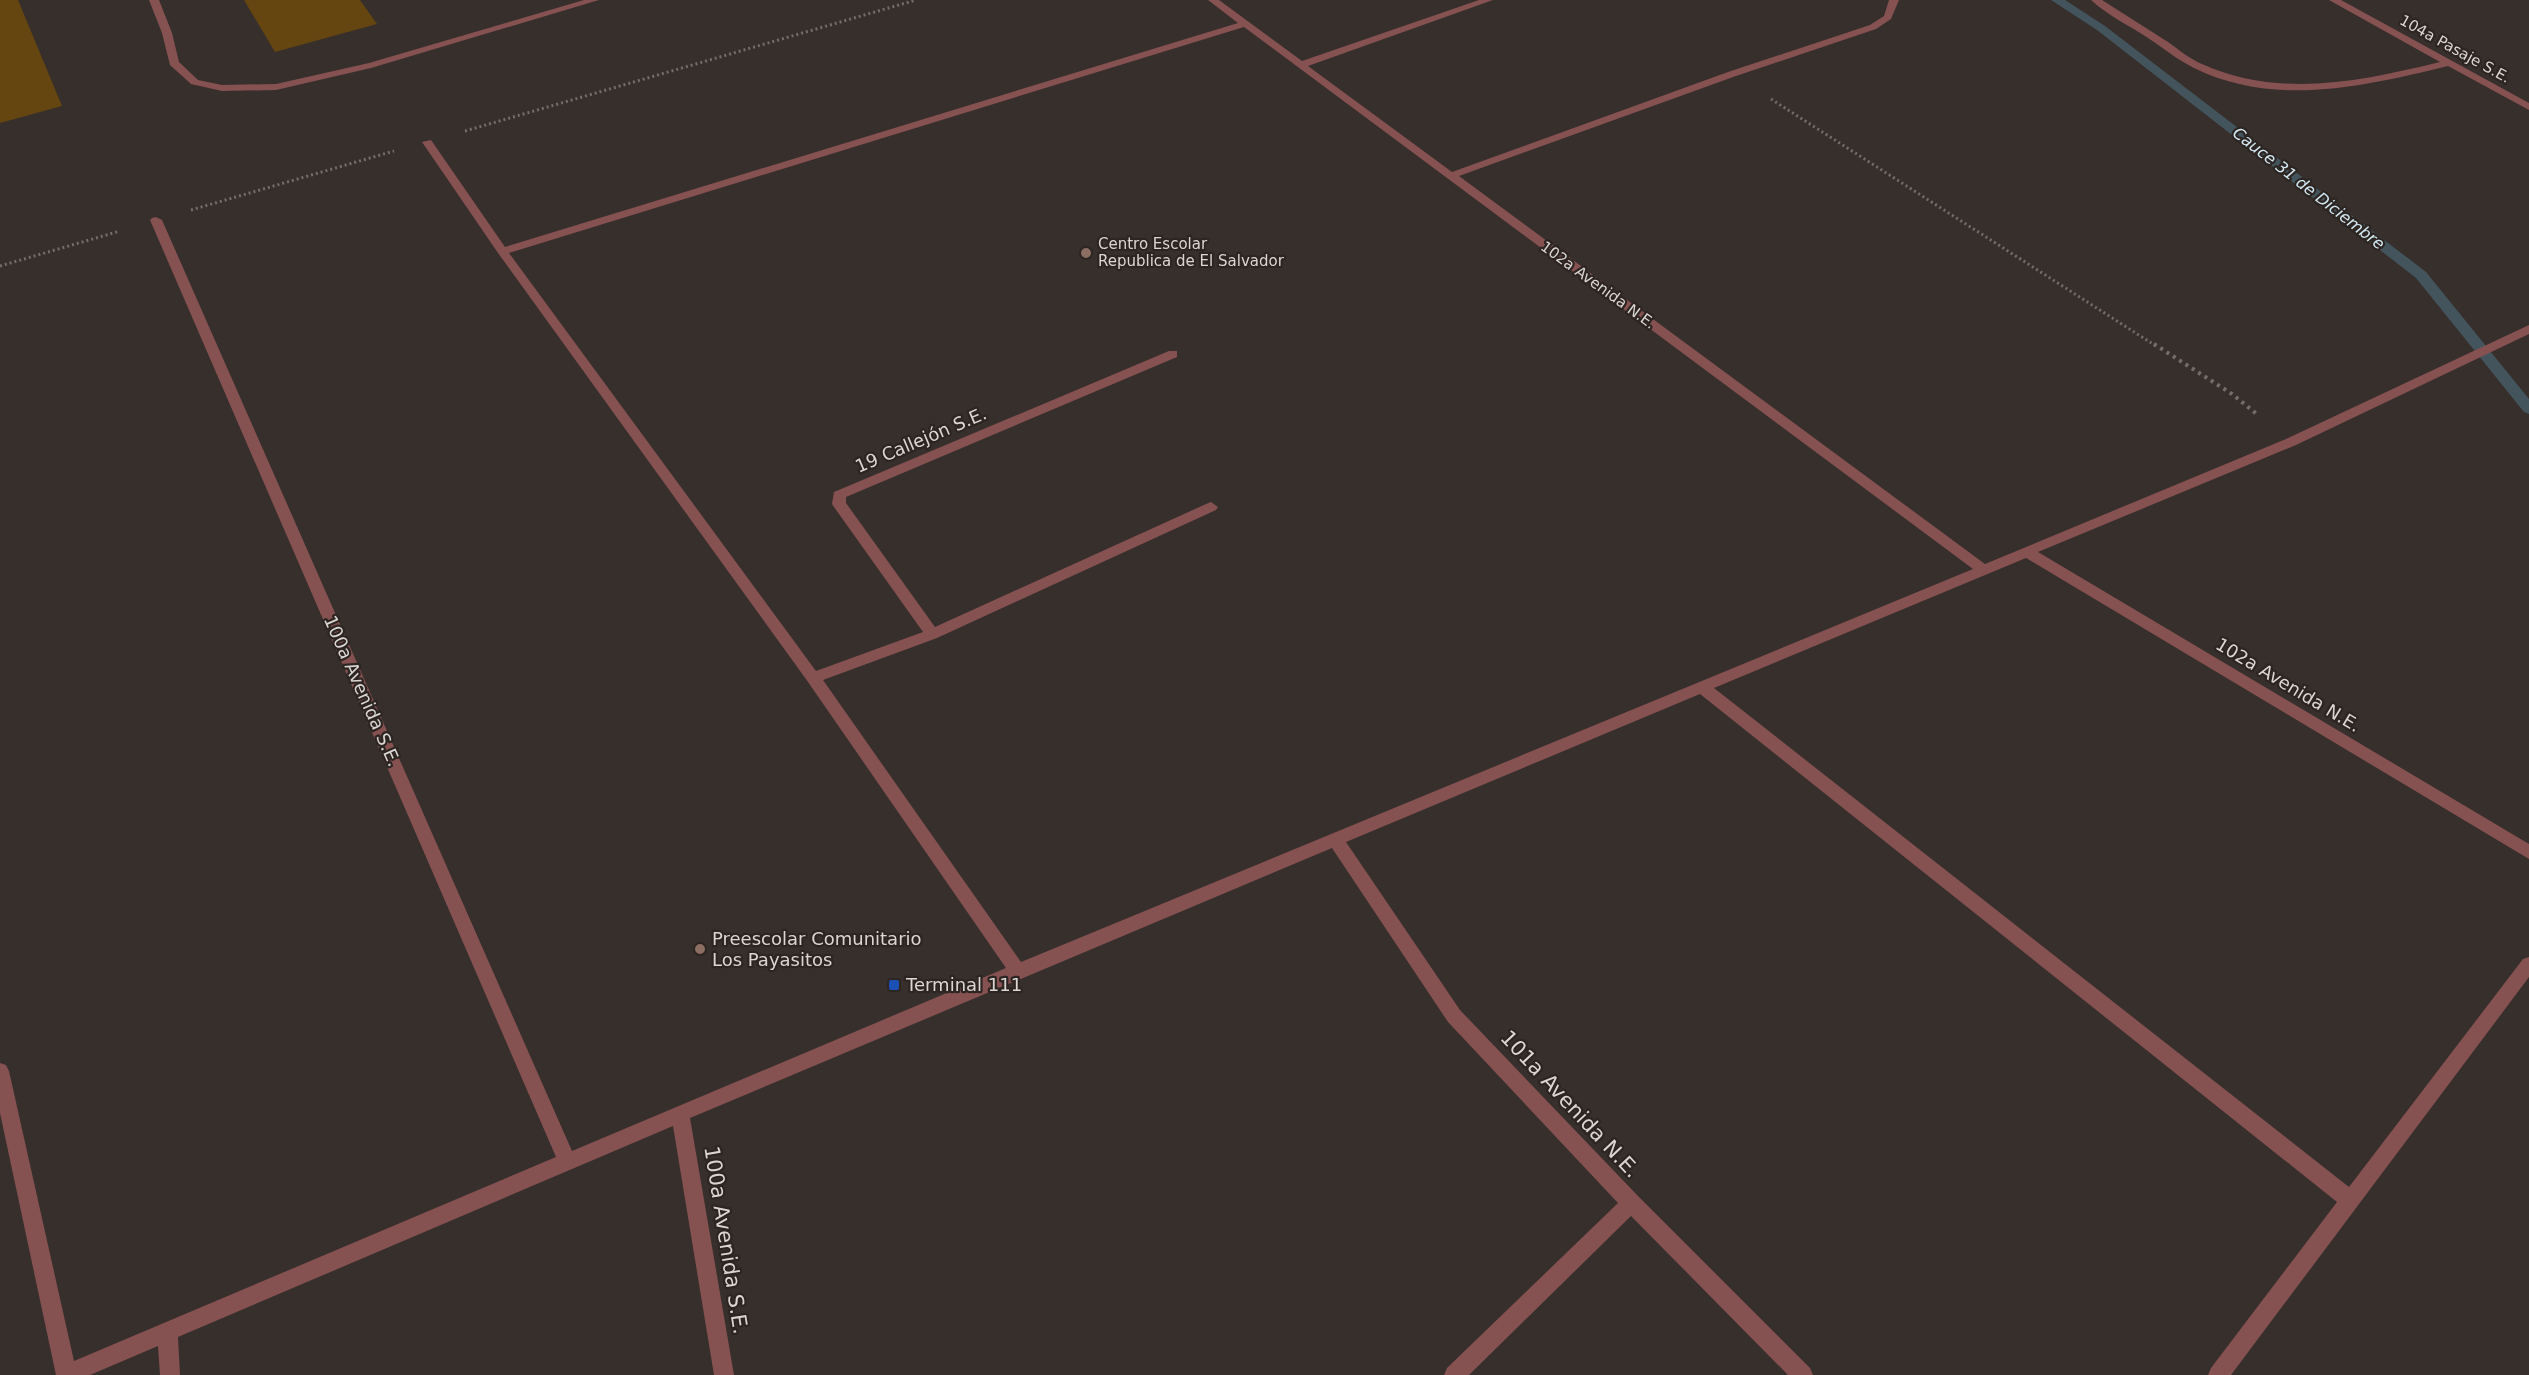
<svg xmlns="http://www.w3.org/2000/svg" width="2529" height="1375" viewBox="0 0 2529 1375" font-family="'DejaVu Sans',sans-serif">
  <rect width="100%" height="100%" fill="#362f2c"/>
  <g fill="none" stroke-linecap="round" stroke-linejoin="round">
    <!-- stream -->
    <path fill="#43545c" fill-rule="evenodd" d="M2051,0H2065L2105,26L2426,272L2529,399V414L2524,412L2416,278L2097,30Z"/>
  </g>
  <!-- building -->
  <path fill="#654510" d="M0,0H18L62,106L0,123Z
    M244,0H360L377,24L275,52Z"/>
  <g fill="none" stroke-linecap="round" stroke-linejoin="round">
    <!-- path-far1 -->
    <path stroke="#746e6b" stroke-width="3" stroke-dasharray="2 3" stroke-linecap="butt" d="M1771,99L2156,346
      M465,131L916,0
      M191,210L394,151
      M0,266L120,231"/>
    <!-- path -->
    <path stroke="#746e6b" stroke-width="4" stroke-dasharray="3 4.5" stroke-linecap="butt" d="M2154,344L2232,394L2258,415"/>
    <!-- lane -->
    <path fill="#865151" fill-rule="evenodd" d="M149,0H159L172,33L179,62L198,80L222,85L276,84L369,63L584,0H599L371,68L276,90L222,91L191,84L170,65L162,33Z"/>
    <!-- street -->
    <path fill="#865151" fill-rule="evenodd" d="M1208,0H1219L1302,61L1479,0H1493L1308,66L1452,172L1728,72L1870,25L1884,16L1889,0H1899L1891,19L1876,29L1736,76L1459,176L1985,564L2286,439L2529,325V334L2296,445L2038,552L2529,844V859L2026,558L1714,688L2349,1187L2523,959L2529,957V977L2231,1375H2208L2211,1368L2337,1202L1700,694L1346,842L1460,1010L1638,1196L1810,1368L1813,1375H1788L1631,1216L1469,1375H1444L1447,1368L1618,1203L1448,1022L1332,848L690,1118L734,1375H714L673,1126L178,1337L180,1375H160L158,1346L90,1375H56L0,1113V1063L6,1065L9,1071L74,1361L556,1157L150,220L152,218L156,217L162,220L572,1151L1006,968L808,682L498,253L422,142L431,140L505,247L1238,23ZM1244,27L1973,569L1021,962L823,680L937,638L1216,510L1218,507L1211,502L1206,504L935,627L846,503V497L1177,357V351H1169L834,492L832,504L834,507L923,632L816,671L509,253Z
      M2091,0H2102C2124,14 2146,28 2168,42C2179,50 2190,59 2202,64C2279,99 2362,81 2440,62L2329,0H2341L2529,103V110L2448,66C2365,86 2275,108 2194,68C2178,60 2163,48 2148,38C2130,26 2107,15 2091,0Z"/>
  </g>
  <!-- markers -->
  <g fill="#8d6e63" stroke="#2c2522" stroke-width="2">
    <circle cx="1086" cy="253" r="6"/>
    <circle cx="700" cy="949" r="6"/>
  </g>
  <rect fill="#1a4fb4" stroke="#2c2522" stroke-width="2" x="888" y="979" width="12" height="12" rx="3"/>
  <g text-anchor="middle" stroke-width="4.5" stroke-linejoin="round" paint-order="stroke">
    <!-- far-street labels -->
    <g font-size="15" fill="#dbd6d4" stroke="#2c2522">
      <text transform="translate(2455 49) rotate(29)" y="5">104a Pasaje S.E.</text>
      <text transform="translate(1598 285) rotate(36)" y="5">102a Avenida N.E.</text>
    </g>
    <!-- far-poi labels -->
    <g font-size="15" fill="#dbd6d4" stroke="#2c2522" text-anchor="start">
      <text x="1098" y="249">Centro Escolar<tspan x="1098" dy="17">Republica de El Salvador</tspan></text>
    </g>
    <!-- far-water labels -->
    <g font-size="16" font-style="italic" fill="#d3e8f2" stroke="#2c2522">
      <text transform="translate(2309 188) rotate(38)" y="6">Cauce 31 de Diciembre</text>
    </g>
    <!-- street labels -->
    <g font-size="18" fill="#dbd6d4" stroke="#2c2522">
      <text transform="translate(921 440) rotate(-23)" y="6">19 Callejón S.E.</text>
      <text transform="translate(2288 685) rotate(31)" y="6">102a Avenida N.E.</text>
      <text transform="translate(362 691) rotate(66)" y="6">100a Avenida S.E.</text>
    </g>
    <!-- poi labels -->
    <g font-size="18" fill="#dbd6d4" stroke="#2c2522" text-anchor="start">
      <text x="712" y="945">Preescolar Comunitario<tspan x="712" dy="21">Los Payasitos</tspan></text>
      <text x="906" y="991">Terminal 111</text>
    </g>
    <!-- near-street labels -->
    <g font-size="21" fill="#dbd6d4" stroke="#2c2522">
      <text transform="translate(1570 1104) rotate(47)" y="7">101a Avenida N.E.</text>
      <text transform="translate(726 1240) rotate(81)" y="7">100a Avenida S.E.</text>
    </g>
  </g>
</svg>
